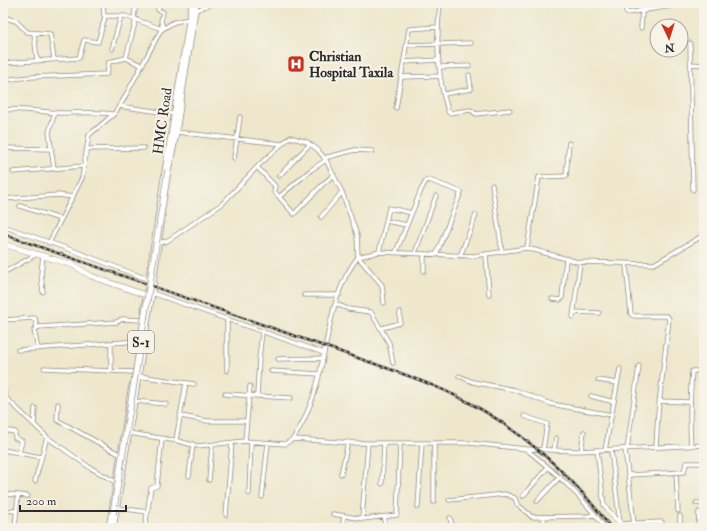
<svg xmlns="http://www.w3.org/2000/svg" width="707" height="531" viewBox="0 0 707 531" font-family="'IM FELL Double Pica',serif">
  <rect width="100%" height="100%" fill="#f7f3e8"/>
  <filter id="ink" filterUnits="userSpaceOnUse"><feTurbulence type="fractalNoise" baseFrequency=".025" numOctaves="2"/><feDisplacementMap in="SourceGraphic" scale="8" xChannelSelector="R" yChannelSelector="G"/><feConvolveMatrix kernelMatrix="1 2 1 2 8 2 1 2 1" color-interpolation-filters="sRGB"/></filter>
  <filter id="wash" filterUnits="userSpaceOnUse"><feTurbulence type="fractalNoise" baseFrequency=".012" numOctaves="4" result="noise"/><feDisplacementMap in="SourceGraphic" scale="16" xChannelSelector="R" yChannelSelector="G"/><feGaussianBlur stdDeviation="0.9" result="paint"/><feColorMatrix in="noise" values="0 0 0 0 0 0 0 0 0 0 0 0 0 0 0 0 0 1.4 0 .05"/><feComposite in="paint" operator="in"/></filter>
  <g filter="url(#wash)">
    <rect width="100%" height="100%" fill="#eee7cc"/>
  </g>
  <g filter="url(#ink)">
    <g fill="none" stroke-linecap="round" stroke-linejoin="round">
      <!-- street casing -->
      <g stroke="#8c897c" stroke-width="5">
        <path id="street" d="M93,3L103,6
          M103,3L104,16H125L162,29
          M160,3L158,10L163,12L161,21L163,28
          M440,3C436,38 437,77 448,111L449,113L471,110L476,114L510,110
          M623,3L627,13L691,3
          M643,3L645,11
          M194,11L213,3
          M3,17L16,21L27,32L50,34L54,59
          M134,18L136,3
          M641,28L642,12
          M34,33L37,60
          M690,43L693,190
          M406,45L471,43
          M112,49L121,16
          M126,58L136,19
          M404,62L439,60
          M3,63L79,58L84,40L98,42L105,17
          M691,64L704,65
          M440,67L469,66
          M401,77L440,76
          M3,80L30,77L107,74L109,62L126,58L141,65
          M444,94L471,89L469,75
          M119,106L174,114
          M396,108L409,29L437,27
          M3,110C25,108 44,113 66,113C82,113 97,112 113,114
          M176,132L282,144
          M4,148L52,149
          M87,149L144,148
          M234,158L240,117
          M324,158L355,150L372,151
          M257,167L275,186L274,191L294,214L324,183L334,175
          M54,169L49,132L55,112
          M13,172L84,166
          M279,176L310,144
          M492,185L502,251
          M279,197L311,170L326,160
          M3,199L58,195L73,197
          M20,206L60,219
          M321,217L342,192
          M386,221L407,225
          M3,226L77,252L147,279
          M49,243L82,178L89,135L114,114L121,104L161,30L174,22L189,19
          M159,243L167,241L222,204L260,164L290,137L307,142L317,149L326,160L342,192L357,235L358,257L382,285L384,303
          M527,248L539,177L566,176L569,143
          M379,252L389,208L412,213
          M396,252L421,190L426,181L429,180L461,192L436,255
          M415,253L436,196
          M424,254V271
          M486,255L489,294
          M460,256L476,215
          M626,265L631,314L634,316H667L669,319L658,413L656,447
          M3,273L37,254
          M43,292L41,274L43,255
          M152,293L324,353
          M304,295H339
          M552,299L560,300L562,298L566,259
          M336,304L348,309L371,312L389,343L393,363
          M143,311L167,153
          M574,312L599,313
          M573,317L580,262
          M227,319V371
          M3,320L35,318L37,328
          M382,328L400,323V312
          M38,349L34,330L39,327L117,322L122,319L142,320
          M18,350L138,341
          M278,359L323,358
          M44,368L133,372
          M111,371V343
          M271,371L319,374
          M139,376L194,384
          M459,376L473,382L515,390L551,404L612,415
          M598,380L617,383
          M3,386L5,397L48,438L89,467L114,481
          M225,394L291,398
          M257,396L259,359L262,332
          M591,396L614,402
          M134,401L166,404
          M659,401L689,402
          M58,404L57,420L119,454
          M181,416L207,421H246
          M524,416L547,424L543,449
          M34,424L35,408
          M3,430L15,432V438L22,441L19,453
          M129,433L178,441L197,446L245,441L285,444L293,439L354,443H469L526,449L577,451L704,445
          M293,439C301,427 307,414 312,400C329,354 326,298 358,257L379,252L473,256L527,248L578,262L654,264L704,235
          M176,440L186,383
          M245,441L250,386
          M691,446C689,420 690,397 692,371H696
          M526,449C556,473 583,497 605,528
          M625,449L634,524
          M627,449L639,366
          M3,450L41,457
          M554,450L556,438
          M597,450L604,505L620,524L662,522
          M605,450L620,369
          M611,450L620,524L623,528
          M581,451L584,432
          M676,473L678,511
          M341,474L348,442
          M629,475L684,472L686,463H704
          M189,476L193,444
          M209,480L212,446
          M35,481L47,437
          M382,484L384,443
          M3,494L18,495L15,528
          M249,494L251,442
          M18,495L28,496
          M523,496L548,467
          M262,497L268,443
          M449,500L505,494L515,498L517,504L532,517L589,516L595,514
          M537,501L560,477
          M434,502V443
          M696,503H704
          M418,507L422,443
          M118,508L148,512
          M3,510L16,511
          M333,514L363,519L397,515L400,443
          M226,515L232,443
          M544,517V528
          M362,518L368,443
          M450,518L453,528
          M109,523L131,385
          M3,526L15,527
          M114,528L152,298L163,216
          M145,528L151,488L157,486L162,438
          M342,528L344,516
          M384,528L385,517
          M680,528V516
          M698,528L699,512"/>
      </g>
      <!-- secondary casing -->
      <g stroke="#8c897c" stroke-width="6">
        <path id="secondary" d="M3,244L73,265L91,276L145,295"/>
      </g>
      <!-- primary casing -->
      <g stroke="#8c897c" stroke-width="7">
        <path id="primary" d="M168,156L192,3
          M168,170L174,144L196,3
          M110,528L113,514"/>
      </g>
      <!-- street -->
      <use href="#street" stroke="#fff" stroke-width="3.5"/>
      <!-- secondary -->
      <use href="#secondary" stroke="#fff" stroke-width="5"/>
      <!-- primary -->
      <use href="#primary" stroke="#fff" stroke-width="5.5"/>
      <!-- rail casing -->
      <g stroke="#2b2b2b" stroke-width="2.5">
        <path id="rail" d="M3,234L398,372C416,379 434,385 452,394C514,423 571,473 611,528"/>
      </g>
      <!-- rail -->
      <use href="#rail" stroke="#f7f3e8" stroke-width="1" stroke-dasharray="3" stroke-linecap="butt"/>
      <!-- primary-bridge casing -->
      <g stroke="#8c897c" stroke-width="7" stroke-linecap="butt">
        <path id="primary-bridge" d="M113,514L168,170"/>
      </g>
      <!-- primary-bridge -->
      <use href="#primary-bridge" stroke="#fff" stroke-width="5.5"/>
    </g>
  </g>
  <!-- icons -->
  <defs>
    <g id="hospital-square" transform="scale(0.9)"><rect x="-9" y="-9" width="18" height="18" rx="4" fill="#c8321e" stroke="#f7f3e8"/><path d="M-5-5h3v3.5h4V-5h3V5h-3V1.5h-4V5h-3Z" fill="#fff"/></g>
  </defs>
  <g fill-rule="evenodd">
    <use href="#hospital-square" x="296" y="64"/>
  </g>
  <g text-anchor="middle" stroke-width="4" stroke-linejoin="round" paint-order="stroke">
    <!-- shield labels -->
    <rect fill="#f7f3e8" stroke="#686764" stroke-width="1" x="128" y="331" width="26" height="22" rx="3"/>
    <g font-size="13" font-weight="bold" fill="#2b2b2b">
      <text x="141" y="347">S-1</text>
    </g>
    <!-- poi labels -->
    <g font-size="14" font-weight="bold" fill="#2b2b2b" stroke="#f7f3e8" text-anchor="start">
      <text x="309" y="61">Christian<tspan x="309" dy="16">Hospital Taxila</tspan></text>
    </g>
    <!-- street labels -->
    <g font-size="14" fill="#2b2b2b" stroke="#f7f3e8">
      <text transform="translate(162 121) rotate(-82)" y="5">HMC Road</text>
    </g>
  </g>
  <!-- margin -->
  <rect width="707" height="531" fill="none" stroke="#f7f3e8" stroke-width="16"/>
  <!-- north arrow -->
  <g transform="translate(669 38) rotate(176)"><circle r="19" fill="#f7f3e8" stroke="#a5a39c"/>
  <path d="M0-3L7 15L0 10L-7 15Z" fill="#c8321e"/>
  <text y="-6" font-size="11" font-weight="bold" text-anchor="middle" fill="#2b2b2b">N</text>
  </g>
  <!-- scale -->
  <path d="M20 505v6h106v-6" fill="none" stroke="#2b2b2b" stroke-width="2"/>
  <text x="26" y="505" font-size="12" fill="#2b2b2b" stroke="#f7f3e8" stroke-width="3" paint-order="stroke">200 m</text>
</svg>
